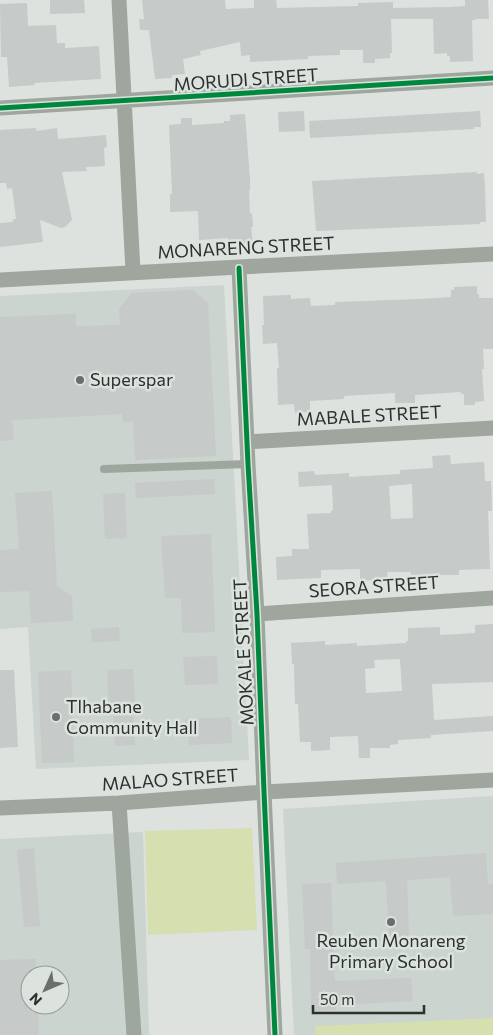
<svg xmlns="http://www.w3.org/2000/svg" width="493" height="1035" viewBox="0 0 493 1035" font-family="Commissioner,sans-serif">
  <rect width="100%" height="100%" fill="#dde2df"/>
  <!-- built -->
  <path fill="#cbd4ce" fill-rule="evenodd" d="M224,285L249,760L36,769L28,627L0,629V296Z
    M493,796V1035H294L283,809Z
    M143,832L149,1035H0V839ZM30,975H60V1005H30Z"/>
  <!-- green -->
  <path fill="#d5dfb0" d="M252,828L257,930L148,935L145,831Z
    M493,1018V1035H316L315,1026Z"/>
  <!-- building -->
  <path fill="#c6cac8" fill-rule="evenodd" d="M50,0H84L85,13L50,14Z
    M142,0H225L226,9L254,8V0H276L277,8L358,6V3L393,2V8L450,7L465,6V0H488L489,19H475V20H472L473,61L450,62V56H447V53L434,54L433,19H391L392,53H390V58L375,59V63H363V50H340V55L308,56V59L250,62V55L241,56L240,42L200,51L201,55L183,59L185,74L172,75V78L155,79L149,30H140L139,19H144Z
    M27,3L28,26L56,25L57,43H65V48L99,46L101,79L34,83L35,85L9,87L7,57H1L0,4Z
    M304,111L305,131L279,132L278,112Z
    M480,111L481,127H474V129L310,138L309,121Z
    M245,114L250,179V190H249L250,214L252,213L253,227H251L253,244L232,245V243H228V238L199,240L198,211L170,212V194H172L169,125L181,124V118H192V125L224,123V121H230V115Z
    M36,128V131L57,128L58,139L106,135L107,147L104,148L105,166L86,167L87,171L62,172L72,220L65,227L61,228L40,220L43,242L0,247V223L13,222V219H16L12,188L7,189L6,183H0V130Z
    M477,172V174L484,173L485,189L486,222H480V224L316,231L312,181Z
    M477,286V294H479V298H493V349H483L484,369H482L484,401L475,402V405H464V394H461V392L415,395V403H395V393L344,396V399L310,401V412L295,413L294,404L278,405L277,368H279L277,343L263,344L262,325H264L263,296L291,295V299L310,298L311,306L335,305V302L420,299L451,297V290H454V287Z
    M193,290L208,303L216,456L135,460L133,421L123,422L122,414L12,420L14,440L0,441V317L76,314V326L120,325L119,309L132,293Z
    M450,455L451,464L484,462L485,481H491L492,511H488L490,569L459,570V575H411V572H387L388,579L360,581V569L321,570V578L277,580L276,557L292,556V549H309L307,514L331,513V511L333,510L332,485L299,487L298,472L314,471L315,475L349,473V477L400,474V470L433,468L432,456ZM412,484L413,518L391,519L389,486Z
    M214,479L215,494L136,498L135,483Z
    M52,491L57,586L72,596L73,621L31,623L29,591L0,592V550L19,549L15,493Z
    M125,493L127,538L105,539L103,494Z
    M211,534L215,632L182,633L181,598H165L161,536Z
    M493,624V682L432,684L434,720L493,716V731L431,735V738L398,740V744L390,745V748H370V758H359L358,736L330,737V750L311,751V742H300L298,704H295L294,664H292L291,643L325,641V645L357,643V646L406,643V641H408V628L440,627V635L475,633V625ZM400,659L402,691L366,693L365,669L375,668L374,660Z
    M119,627L120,641L92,642L91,629Z
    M217,656L218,684L185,685L183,657Z
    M133,669L135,708H133L135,745L115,746L113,709H109L107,670Z
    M0,670H14L18,747L0,748Z
    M71,670L74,762L42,763L38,672Z
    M231,717L232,743L189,745L188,735H186L185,719Z
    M34,848L40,926L24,927L17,850Z
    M486,853L488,884H493V914L453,916L450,877L407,880L409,937L389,938L386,881L337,884L336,863Z
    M331,883L335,981L411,978L413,1001L336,1005V1010L311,1011L310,949H305L302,884Z
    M36,959V975H30V1005H38L39,1035H0V960Z"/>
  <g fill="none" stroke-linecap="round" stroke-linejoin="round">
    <!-- lane -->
    <path stroke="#9fa69e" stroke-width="8" d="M104,469L248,464"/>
    <!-- street -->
    <path stroke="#9fa69e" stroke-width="15" d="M119,0L133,272
      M0,108L493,78
      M239,268L248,464L257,614L264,792L275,1035
      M0,280C164,270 329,263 493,254
      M247,442L493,428
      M257,614L493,598
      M119,803L134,1035
      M0,808L119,803L264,792L493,780"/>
    <!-- cycleway casing -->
    <g stroke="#dce3de" stroke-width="8">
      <path id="cycleway" d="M0,108L493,78
        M239,268L248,464L257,614L264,792L275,1035"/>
    </g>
    <!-- cycleway -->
    <use href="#cycleway" stroke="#00873e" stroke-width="5"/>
  </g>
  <!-- markers -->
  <g fill="#6b6e6c" stroke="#dce3de" stroke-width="2">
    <circle cx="80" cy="380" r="5"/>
    <circle cx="56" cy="717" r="5"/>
    <circle cx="391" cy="922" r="5"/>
  </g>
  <g text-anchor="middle" stroke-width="5" stroke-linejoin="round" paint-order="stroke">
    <!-- street labels -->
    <g font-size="18" fill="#2d302e" stroke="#dce3de">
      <text transform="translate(246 80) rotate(-4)" y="6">MORUDI STREET</text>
      <text transform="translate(246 248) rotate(-3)" y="6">MONARENG STREET</text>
      <text transform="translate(369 416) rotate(-3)" y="6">MABALE STREET</text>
      <text transform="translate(374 587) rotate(-4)" y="6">SEORA STREET</text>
      <text transform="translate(244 652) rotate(-93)" y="6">MOKALE STREET</text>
      <text transform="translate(170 780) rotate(-4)" y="6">MALAO STREET</text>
    </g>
    <!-- poi labels -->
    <g font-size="18" fill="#2d302e" stroke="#dce3de" text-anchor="start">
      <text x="90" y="386">Superspar</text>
      <text x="66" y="713">Tlhabane<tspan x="66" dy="21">Community Hall</tspan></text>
      <text x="391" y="947" text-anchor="middle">Reuben Monareng<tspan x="391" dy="21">Primary School</tspan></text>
    </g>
  </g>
  <!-- north arrow -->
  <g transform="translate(45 990) rotate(225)"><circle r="24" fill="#dce3de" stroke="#969b98"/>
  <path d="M0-4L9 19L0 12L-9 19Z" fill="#6b6e6c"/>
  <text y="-8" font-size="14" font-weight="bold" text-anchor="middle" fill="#2d302e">N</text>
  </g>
  <!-- scale -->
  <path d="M313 1005v8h111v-8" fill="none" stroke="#2d302e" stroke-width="2.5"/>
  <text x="320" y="1005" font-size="15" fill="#2d302e" stroke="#dce3de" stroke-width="4" paint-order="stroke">50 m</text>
</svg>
